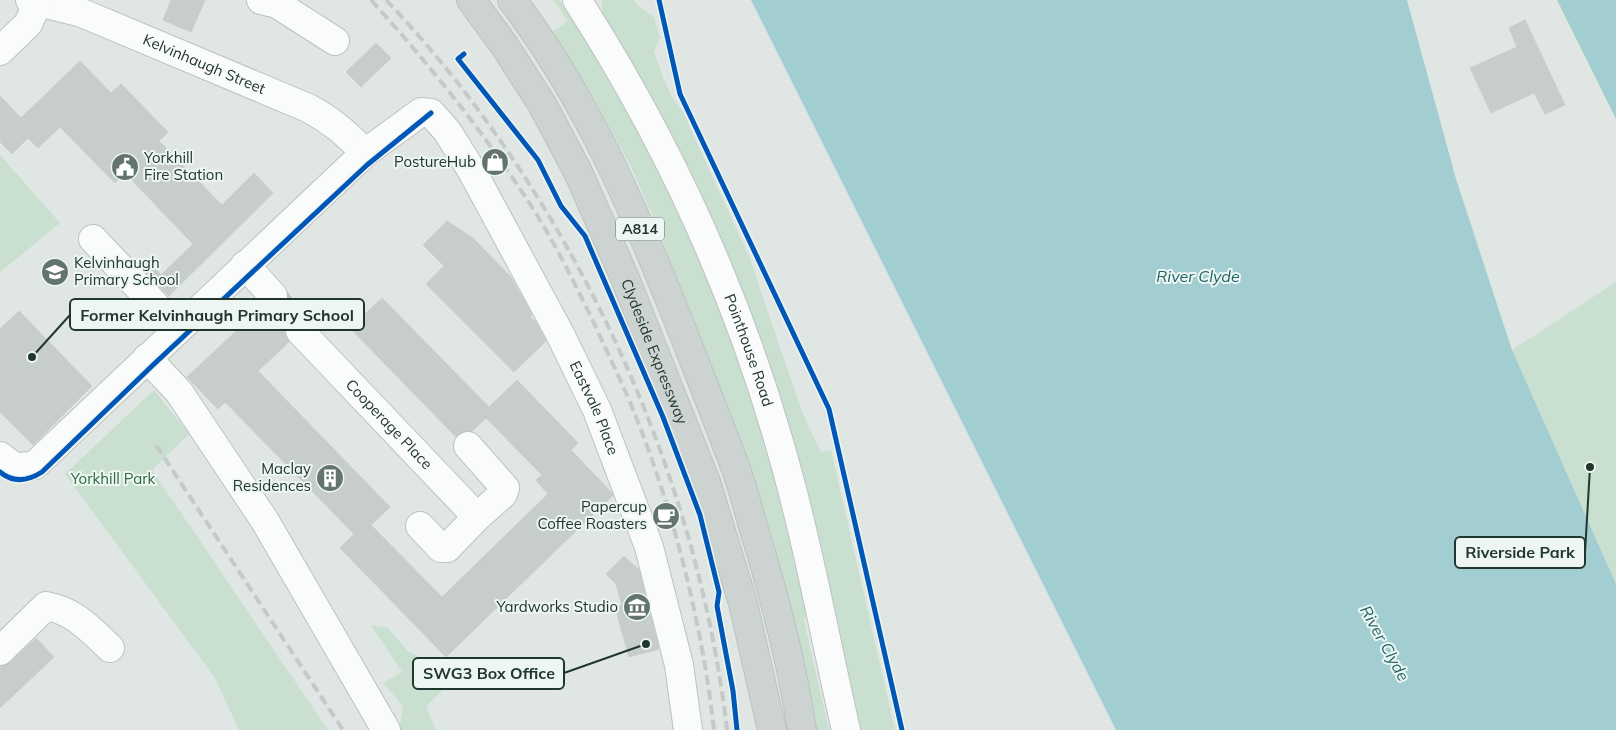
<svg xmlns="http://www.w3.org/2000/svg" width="1616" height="730" viewBox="0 0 1616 730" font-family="Mulish,sans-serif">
  <rect width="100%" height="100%" fill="#e0e6e3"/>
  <!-- green -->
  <path fill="#c9dfcf" d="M553,0H559C646,126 712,269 757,415C777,479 792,545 807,610L804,621L829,730H815L802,654L789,599L767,521L739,435L654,219L634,173L593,96L552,32L568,21Z
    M602,0H633L641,8L654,17L660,37L654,52L664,80L673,99L683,112L749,256L802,412L821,452L831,450L895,730H857L812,522L602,15Z
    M0,155L60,223L0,272Z
    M1616,282V584L1512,350Z
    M154,390L189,434L152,470L328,730H239L215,678L65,474Z
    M371,625L388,628L408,651L419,657L429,660L473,661L426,706L436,730H399L403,706L383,683L402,672Z"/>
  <!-- water -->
  <path fill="#a2ced2" d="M751,0H1407L1456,179L1512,350L1616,584V730H1116Z
    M1557,0H1616V119Z"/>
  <!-- building -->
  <path fill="#c7cdca" stroke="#c9cfcc" d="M171,0H205L191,32L163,20Z
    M1525,20L1565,105L1545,114L1534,93L1491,113L1470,68L1517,47L1509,28Z
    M376,43L391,58L361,87L346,72Z
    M80,61L111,93L121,84L168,132L159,141L222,205L254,173L273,193L169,296L140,266L147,259L161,275L193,244L125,173L115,183L60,127L38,148L28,138L12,154L0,142V96L21,118Z
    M447,221L473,238L511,277L532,315L530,317L536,322L546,341L514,372L426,284L444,266L423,245Z
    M288,294L312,319L304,316H297L290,319L285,327V335L289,342L258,371L390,507L371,525L442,597L548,494L536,480L542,475L486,418L472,431H464L456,437L350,328L382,298L489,407L517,380L578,443L571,450L612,493L613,495L446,657L340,548L354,534L225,402L218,409L187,377L262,307L269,311H277L284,307L288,301Z
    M19,311L92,386L33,445L0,412V329Z
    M624,556L639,570L659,649L629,657L615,607L622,605L616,584L606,574Z
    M36,638L54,657L0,708V667L11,662Z"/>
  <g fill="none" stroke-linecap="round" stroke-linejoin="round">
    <!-- minor-tunnel -->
    <path stroke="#bac3bf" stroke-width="28" stroke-dasharray="28 14" stroke-linecap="butt" d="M273,296L300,331"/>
    <!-- minor casing -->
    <g stroke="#bdc2c0" stroke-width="30">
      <g id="minor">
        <path id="s1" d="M30,0L82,13L308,108C331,120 347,134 365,153"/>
        <path d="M261,0L277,4L335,41"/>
        <path id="s2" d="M577,0C665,137 734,286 779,442C807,537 824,634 846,730"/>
        <path d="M0,51L28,24L38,2"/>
        <path d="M93,239L178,329"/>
        <path d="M245,265L273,296"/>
        <path id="s3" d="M300,331L477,517"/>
        <path d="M147,358L179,392L265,521L386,730"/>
        <path id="s4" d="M0,456C14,468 17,468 35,465L365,153L421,112L431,113L447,131L472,171L560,334L597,410L649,547L679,665L688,730"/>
        <path d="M420,526L441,548H447L477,517L503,494L505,488L468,446"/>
        <path d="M0,651L46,606C73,610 91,630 110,648"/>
      </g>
    </g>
    <!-- major casing -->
    <g stroke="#bbc3c0" stroke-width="30">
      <g id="major">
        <path id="s5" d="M471,0L504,45L542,104L578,172L624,276L706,482L743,603L772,730"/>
        <path d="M512,0C590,103 637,216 684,335C702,381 720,426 737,472C744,492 749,513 755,533C775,598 792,663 802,730"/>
      </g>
    </g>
    <!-- minor -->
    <use href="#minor" stroke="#fafbfb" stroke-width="28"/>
    <!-- major -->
    <use href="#major" stroke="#ccd3d1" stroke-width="28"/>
    <!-- rail -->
    <path stroke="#c5c9c8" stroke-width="4" stroke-dasharray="10 5" stroke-linecap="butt" d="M371,0C428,63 482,130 528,201C553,239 573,280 593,321C606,350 620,378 632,407C673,507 702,623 714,730
      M386,0C569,192 697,467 727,730
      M156,445L343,730"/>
    <!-- cycleway casing -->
    <g stroke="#eef6f1" stroke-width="8">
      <path id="cycleway" d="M659,0L680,94L829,409L902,730
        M464,54L458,59L538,160L561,206L585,236L663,417L700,515L719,592L717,606L733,691L737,730
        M0,472C13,483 28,481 42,472L153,365L367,165L431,113"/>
    </g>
    <!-- cycleway -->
    <use href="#cycleway" stroke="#0057b8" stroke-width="5"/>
  </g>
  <!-- icons -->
  <defs>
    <g id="shop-disc" transform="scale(1.4375)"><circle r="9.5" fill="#63746f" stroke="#eef6f1"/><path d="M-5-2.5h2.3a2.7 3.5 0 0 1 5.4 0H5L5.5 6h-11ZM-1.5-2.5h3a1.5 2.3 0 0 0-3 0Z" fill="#fff"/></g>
    <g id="civic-disc" transform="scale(1.4375)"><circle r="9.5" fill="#63746f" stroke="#eef6f1"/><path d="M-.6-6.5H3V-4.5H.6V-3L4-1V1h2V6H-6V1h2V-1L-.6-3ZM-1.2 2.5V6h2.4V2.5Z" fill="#fff"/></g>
    <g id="school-disc" transform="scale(1.4375)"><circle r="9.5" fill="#63746f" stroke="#eef6f1"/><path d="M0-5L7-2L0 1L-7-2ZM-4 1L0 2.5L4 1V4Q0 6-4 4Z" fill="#fff"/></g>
    <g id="building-disc" transform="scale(1.4375)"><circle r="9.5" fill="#63746f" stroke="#eef6f1"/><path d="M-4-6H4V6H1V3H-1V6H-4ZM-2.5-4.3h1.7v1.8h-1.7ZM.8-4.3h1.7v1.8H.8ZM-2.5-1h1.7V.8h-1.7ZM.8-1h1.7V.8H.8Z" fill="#fff"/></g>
    <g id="cafe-disc" transform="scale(1.4375)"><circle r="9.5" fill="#63746f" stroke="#eef6f1"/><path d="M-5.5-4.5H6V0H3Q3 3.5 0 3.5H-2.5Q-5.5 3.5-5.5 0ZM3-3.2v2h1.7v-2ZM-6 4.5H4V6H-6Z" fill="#fff"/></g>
    <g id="museum-disc" transform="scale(1.4375)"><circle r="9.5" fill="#63746f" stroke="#eef6f1"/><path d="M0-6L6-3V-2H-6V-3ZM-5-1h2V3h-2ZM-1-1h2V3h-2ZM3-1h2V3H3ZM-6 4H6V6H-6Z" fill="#fff"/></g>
  </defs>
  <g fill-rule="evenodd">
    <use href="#shop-disc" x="495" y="162"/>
    <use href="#civic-disc" x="125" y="167"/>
    <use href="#school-disc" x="55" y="272"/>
    <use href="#building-disc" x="330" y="478"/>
    <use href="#cafe-disc" x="666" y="516"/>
    <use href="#museum-disc" x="637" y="607"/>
  </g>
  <g text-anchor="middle" stroke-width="4" stroke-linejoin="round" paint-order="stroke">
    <!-- shield labels -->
    <rect fill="#eef6f1" stroke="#5e706a" stroke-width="1" x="616" y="217.5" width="48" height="23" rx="4"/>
    <g font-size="14" font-weight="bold" fill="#203730">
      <text x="640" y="234">A814</text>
    </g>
    <!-- street labels -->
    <g font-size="15" fill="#203730" stroke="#eef6f1">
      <text dy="5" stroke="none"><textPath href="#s1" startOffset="186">Kelvinhaugh Street</textPath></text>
      <text dy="5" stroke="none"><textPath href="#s5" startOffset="398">Clydeside Expressway</textPath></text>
      <text dy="5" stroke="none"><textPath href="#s2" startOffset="391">Pointhouse Road</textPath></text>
      <text dy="5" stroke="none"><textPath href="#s4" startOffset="910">Eastvale Place</textPath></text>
      <text dy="5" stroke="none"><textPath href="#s3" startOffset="129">Cooperage Place</textPath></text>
    </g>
    <!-- poi labels -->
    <g font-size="15" fill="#203730" stroke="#eef6f1" text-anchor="end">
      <text x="144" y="163" text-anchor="start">Yorkhill<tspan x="144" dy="17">Fire Station</tspan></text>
      <text x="476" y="167">PostureHub</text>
      <text x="74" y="268" text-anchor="start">Kelvinhaugh<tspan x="74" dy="17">Primary School</tspan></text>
      <text x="311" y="474">Maclay<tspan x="311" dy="17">Residences</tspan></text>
      <text x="647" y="512">Papercup<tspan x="647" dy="17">Coffee Roasters</tspan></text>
      <text x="618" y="612">Yardworks Studio</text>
    </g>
    <!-- park labels -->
    <g font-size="15" fill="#2d6b43" stroke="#eef6f1">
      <text x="113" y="484">Yorkhill Park</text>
    </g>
    <!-- water labels -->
    <g font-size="16" font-style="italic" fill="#1f646e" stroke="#eef6f1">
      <text x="1198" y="282">River Clyde</text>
      <text transform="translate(1385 643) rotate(61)" y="6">River Clyde</text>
    </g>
  </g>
  <!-- callouts -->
  <path fill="none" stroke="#203730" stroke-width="2" d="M32 357L70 315M1590 467L1585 553M646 644L564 673"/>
  <g fill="#203730" stroke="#eef6f1" stroke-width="2">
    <circle cx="32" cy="357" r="5"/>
    <circle cx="1590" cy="467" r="5"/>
    <circle cx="646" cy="644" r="5"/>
  </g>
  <g fill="#eef6f1" stroke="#203730" stroke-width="2">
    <rect x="70" y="299" width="294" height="31" rx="5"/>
    <rect x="1455" y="537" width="130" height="31" rx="5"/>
    <rect x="413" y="658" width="151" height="31" rx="5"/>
  </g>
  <g font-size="16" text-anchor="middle" font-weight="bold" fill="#203730">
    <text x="217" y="321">Former Kelvinhaugh Primary School</text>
    <text x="1520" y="558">Riverside Park</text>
    <text x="489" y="679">SWG3 Box Office</text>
  </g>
</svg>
